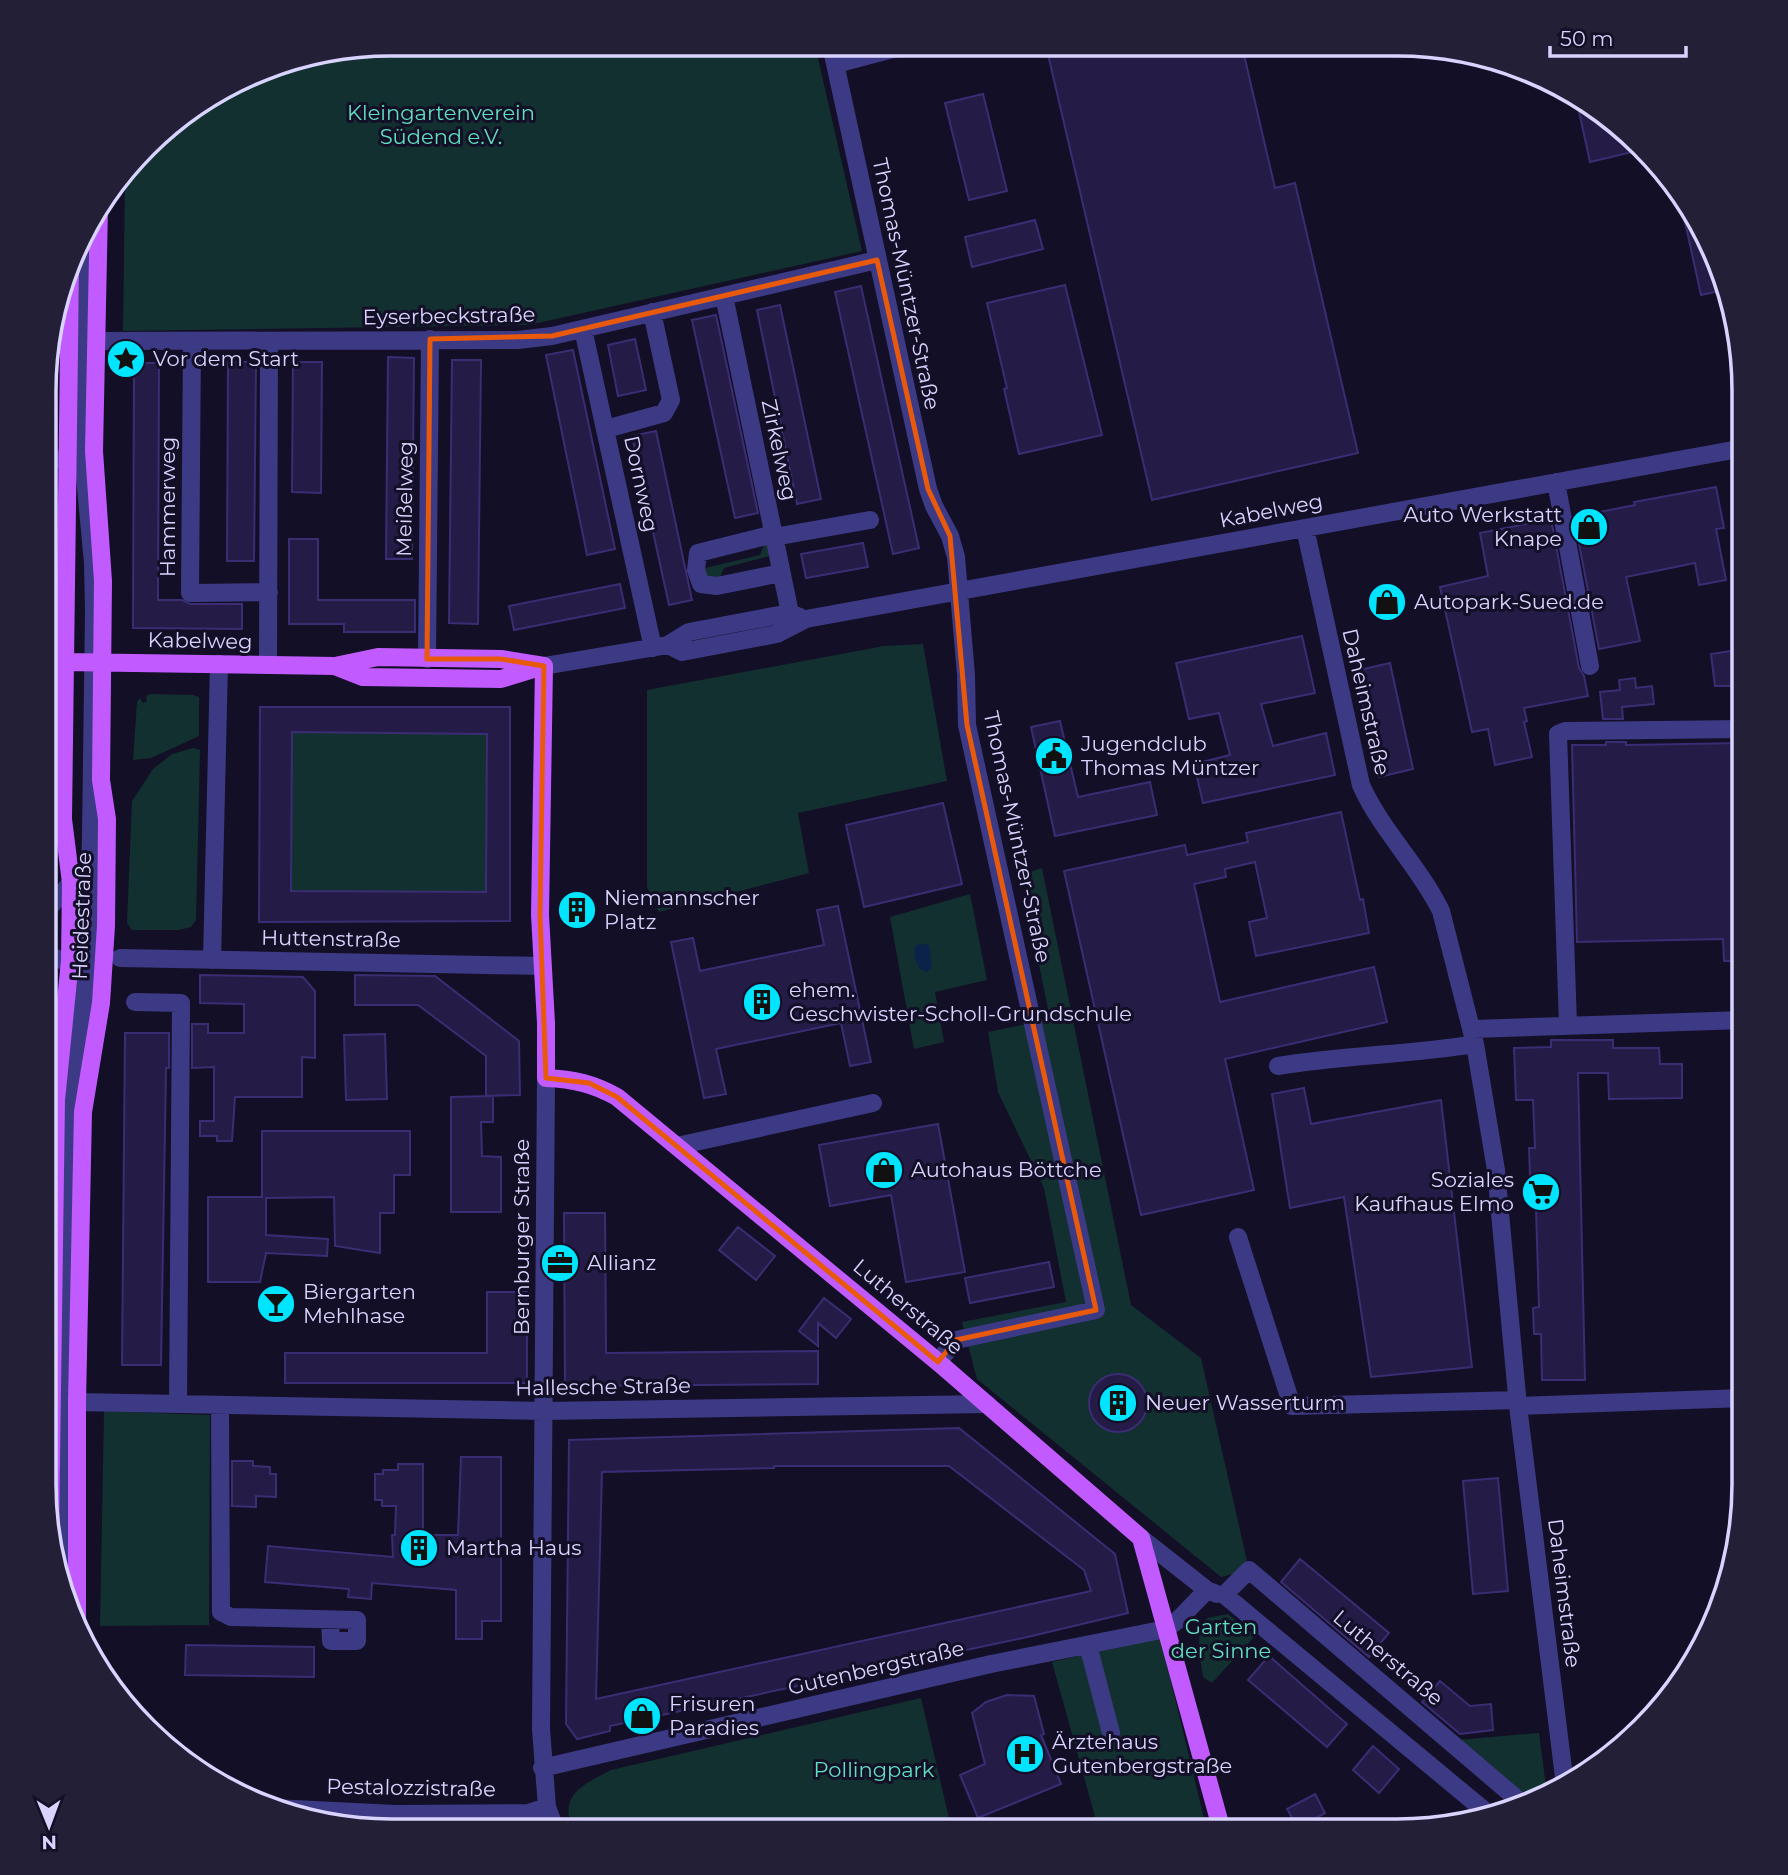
<svg xmlns="http://www.w3.org/2000/svg" width="1788" height="1875" viewBox="0 0 1788 1875" font-family="Montserrat,sans-serif">
  <rect width="100%" height="100%" fill="#130f26"/>
  <!-- green -->
  <path fill="#12302f" d="M434,44L815,45L862,251L529,325L123,331L125,175L162,130L226,93H237V86L257,75Z
    M765,542L774,555L724,568L719,579L703,575L705,568L760,555Z
    M923,644L947,781L798,813L809,873L659,912L647,887V690L884,646Z
    M150,694L193,695L199,697V736L151,758L133,760L137,702L140,698L143,703L147,701L146,696Z
    M292,732L487,734L486,892L291,891Z
    M193,748L200,750L196,920L191,927L179,930H132L127,923L132,801L153,769L172,754Z
    M1042,868L1131,1305L1201,1358L1249,1570L1221,1577L977,1379L962,1322L1066,1302L1044,1188L998,1092L988,1032L1050,1019L1021,875Z
    M970,894L987,980L935,992L944,1042L914,1049L890,917Z
    M104,1411L210,1415L209,1625L100,1626Z
    M1228,1614L1255,1636L1212,1683L1203,1677C1200,1656 1194,1636 1207,1618Z
    M1160,1636L1207,1831H1099L1052,1662Z
    M921,1698L952,1831H573C558,1794 583,1785 611,1770Z
    M1539,1733L1547,1794L1531,1802L1457,1740Z
    M428,1822L528,1824L531,1831H404L410,1825Z"/>
  <!-- water -->
  <path fill="#0c2248" d="M923,944L929,945L932,968L927,972L921,970C916,962 912,955 916,945Z"/>
  <!-- building -->
  <path fill="#241b47" stroke="#3b2d73" stroke-width="2" fill-rule="evenodd" d="M1046,46H1242L1275,188L1295,183L1358,453L1152,500Z
    M1575,93L1642,145L1645,149L1590,162Z
    M983,94L1007,191L969,200L945,103Z
    M1685,197L1726,279L1728,289L1701,295L1680,199Z
    M1035,220L1043,249L972,267L965,237Z
    M1065,285L1102,435L1019,454L1004,389L1007,388L987,303Z
    M861,286L919,548L893,554L835,292Z
    M780,305L821,499L797,504L757,310Z
    M716,315L758,513L735,518L692,320Z
    M635,339L646,390L618,396L608,345Z
    M573,350L615,549L587,555L546,355Z
    M388,357L414,358L412,559H386Z
    M452,360H481L478,624L449,623Z
    M228,362H256L254,561H227Z
    M293,362H322L321,493L292,492Z
    M134,363H159L158,600H182L190,604H242V629L133,628Z
    M656,431L692,600L669,605L632,436Z
    M1716,487L1724,528L1716,529L1726,580L1699,585L1695,563L1626,577L1640,641L1599,649L1574,517L1635,505L1634,502Z
    M1551,519L1579,668L1584,676L1588,696L1524,708L1527,721L1524,722L1532,757L1495,765L1488,729L1472,732L1440,587L1488,576L1480,533Z
    M289,539H318V600H415V632H344V624H289Z
    M863,543L868,567L806,578L801,554Z
    M620,584L625,608L514,630L509,606Z
    M1302,636L1315,693L1261,704L1273,746L1326,733L1335,775L1203,803L1194,764L1230,755L1219,713L1189,719L1176,663Z
    M1744,649V686H1715L1711,654Z
    M1390,663L1413,769L1379,777L1355,671Z
    M1635,678L1636,688L1652,686L1654,704L1622,707L1623,719H1603L1600,692L1620,690L1619,680Z
    M260,707H510V921L259,922ZM292,732L487,734L486,892L291,891Z
    M1060,721L1078,797L1150,782L1157,815L1055,836L1031,727Z
    M1606,742H1626V745L1744,743V961H1724L1723,939L1577,942L1572,745H1606Z
    M943,803L962,884L864,907L846,825Z
    M1341,812L1360,900L1363,899L1369,933L1256,956L1249,922L1267,918L1255,862L1225,869L1226,877L1194,884L1220,1002L1374,967L1387,1022L1225,1059L1254,1190L1141,1215L1064,871L1185,845L1187,855L1248,842L1246,833Z
    M567,902H586V918L567,919Z
    M838,906L871,1062L850,1066L841,1023L716,1049L726,1094L704,1098L671,942L693,938L700,971L824,945L817,910Z
    M200,975L303,977L315,991V1058L302,1057V1097H235L232,1141H217V1136H200V1121H214V1067L192,1068V1024H208V1033H244V1004L200,1003Z
    M355,975L435,976L519,1041L520,1095L486,1096V1056L418,1005H355Z
    M125,1033H169V1068H166L161,1365H122Z
    M385,1034L387,1099L346,1100L344,1035Z
    M1551,1040H1613V1048H1659L1660,1064H1682V1098L1609,1099L1608,1073H1578L1585,1380H1542L1541,1334H1534L1533,1308L1539,1307L1535,1176H1530L1529,1148H1535L1533,1100H1516L1514,1048L1551,1047Z
    M1304,1088L1311,1124L1441,1100L1472,1367L1371,1377L1344,1197L1290,1208L1272,1094Z
    M493,1096V1122H481L482,1156L501,1157V1212H451V1097Z
    M938,1124L965,1272L906,1282L891,1195L830,1206L819,1145Z
    M262,1131H410V1175H394V1213H380V1253L335,1246L334,1197L266,1198V1235L328,1239L327,1256L266,1253L260,1282H208V1197H262Z
    M564,1213H605L606,1353L818,1351V1384L565,1386Z
    M738,1227L775,1256L756,1280L719,1250Z
    M1049,1262L1054,1287L970,1303L965,1278Z
    M487,1292H527V1383H285V1353H487Z
    M824,1298L851,1319L836,1338L818,1323V1346L799,1331Z
    M1089 1403a29 29 0 1 1 58 0a29 29 0 1 1-58 0Z
    M959,1428L1115,1554L1128,1613L1032,1636L610,1726V1731L577,1739L566,1724L569,1440ZM774,1466H949L1084,1570L1091,1591L596,1699L602,1472L774,1468Z
    M461,1457H501V1621H482V1639H456V1590L372,1583L371,1599L348,1597L349,1589L265,1582L268,1546L393,1557L392,1535H395L396,1506H382V1500H375V1474H383V1470H398V1464H423V1535H458Z
    M232,1461H253V1466L270,1467V1474H276V1497L256,1496V1507L232,1506Z
    M1498,1478L1508,1591L1473,1594L1463,1481Z
    M1300,1559L1389,1633L1369,1657L1281,1582Z
    M186,1645L314,1647V1677L185,1675Z
    M1269,1656L1347,1724L1327,1747L1248,1680Z
    M1440,1681L1470,1706L1491,1704L1493,1730L1460,1734L1422,1702Z
    M1007,1695L1034,1696L1044,1734L1041,1735L1061,1784L978,1818L960,1775L985,1764L972,1713L986,1702Z
    M1373,1746L1399,1769L1379,1793L1353,1770Z
    M1315,1794L1325,1813L1298,1828L1287,1809Z"/>
  <g fill="none" stroke-linecap="round" stroke-linejoin="round">
    <!-- minor -->
    <path stroke="#3d3a85" stroke-width="18" d="M831,45L928,489L934,506L950,536L956,557L966,675L967,725L1096,1310L956,1340L938,1362
      M836,64L904,46
      M724,296L790,613
      M583,329L653,648
      M96,341L518,340L552,336L877,260
      M192,341L190,593L269,592
      M606,429L664,413L671,400L652,312
      M50,459L67,460
      M1556,482L1590,666
      M1305,528L1361,785C1381,830 1419,866 1441,911L1475,1044L1496,1170L1518,1406L1565,1785
      M774,534L698,553L696,570L701,584L717,586L781,573
      M774,537L870,520
      M668,645L682,652L777,634L806,619L1744,448
      M427,659L430,339
      M268,665L269,341
      M544,666L668,645L689,632L790,613L800,617
      M47,910L71,883
      M47,955L61,960L85,962
      M120,958L542,966
      M212,960L219,664
      M135,1002L181,1003L178,1404
      M1568,1025L1558,734L1565,731L1744,729
      M1472,1029L1744,1020
      M1278,1066C1344,1055 1410,1055 1475,1044
      M546,1078L541,1729L547,1807L556,1831
      M677,1146L873,1103
      M1238,1237L1292,1406L1518,1400
      M70,1305L73,1100L88,962L91,836L94,610L93,563L85,477V426L89,222
      M77,1402L544,1411L987,1404
      M220,1405L221,1612L231,1617L357,1620V1641H331L330,1620
      M1518,1406L1744,1398
      M60,1462L62,1290
      M1141,1538L1207,1590L1217,1594
      M66,1603L69,1449
      M1088,1645L1111,1733
      M542,1768L991,1664L1166,1629L1179,1619L1207,1590
      M274,1808L395,1814L528,1813L547,1807
      M1491,1816L1227,1597L1228,1591L1249,1570L1524,1805"/>
    <!-- major -->
    <path stroke="#c25bff" stroke-width="18" d="M64,662L335,666L378,657L501,659L544,666
      M335,666L363,677L501,679L537,668
      M544,666L540,915L546,1023V1078C573,1079 594,1084 617,1097L938,1362L1141,1538L1222,1831
      M50,1533L56,1100L70,961L71,883L63,819L70,271
      M77,1626V1402L83,1112L101,1003L106,926L107,819L101,780L103,581L94,451L99,207"/>
  </g>
  <!-- marked area -->
  <path fill="none" stroke="#e8590c" stroke-width="5" stroke-linejoin="round" d="M877,260L928,489L950,536L967,725L1096,1310L956,1340L938,1362L617,1097L589,1083L546,1078L540,915L544,666L501,659H427L430,339L552,336Z"/>
  <!-- icons -->
  <defs>
    <g id="sight-disc" transform="scale(2.0125)"><circle r="9.5" fill="#00e5ff" stroke="#130f26"/><path d="M0-6L1.8-2.2L6-1.7L2.9 1.2L3.7 5.4L0 3.3L-3.7 5.4L-2.9 1.2L-6-1.7L-1.8-2.2Z" fill="#111"/></g>
    <g id="shop-disc" transform="scale(2.0125)"><circle r="9.5" fill="#00e5ff" stroke="#130f26"/><path d="M-5-2.5h2.3a2.7 3.5 0 0 1 5.4 0H5L5.5 6h-11ZM-1.5-2.5h3a1.5 2.3 0 0 0-3 0Z" fill="#111"/></g>
    <g id="civic-disc" transform="scale(2.0125)"><circle r="9.5" fill="#00e5ff" stroke="#130f26"/><path d="M-.6-6.5H3V-4.5H.6V-3L4-1V1h2V6H-6V1h2V-1L-.6-3ZM-1.2 2.5V6h2.4V2.5Z" fill="#111"/></g>
    <g id="building-disc" transform="scale(2.0125)"><circle r="9.5" fill="#00e5ff" stroke="#130f26"/><path d="M-4-6H4V6H1V3H-1V6H-4ZM-2.5-4.3h1.7v1.8h-1.7ZM.8-4.3h1.7v1.8H.8ZM-2.5-1h1.7V.8h-1.7ZM.8-1h1.7V.8H.8Z" fill="#111"/></g>
    <g id="supermarket-disc" transform="scale(2.0125)"><circle r="9.5" fill="#00e5ff" stroke="#130f26"/><path d="M-6-5.5h2.5l.6 2H6L4.5 2H-2.5L-4.4-4H-6ZM-1.5 3.2a1.3 1.3 0 1 0 .1 0ZM3 3.2a1.3 1.3 0 1 0 .1 0Z" fill="#111"/></g>
    <g id="office-disc" transform="scale(2.0125)"><circle r="9.5" fill="#00e5ff" stroke="#130f26"/><path d="M-6-3h4V-5.5h4V-3h4V5H-6ZM-1-4.5V-3h2v-1.5ZM-6 0V1H6V0Z" fill="#111"/></g>
    <g id="bar-disc" transform="scale(2.0125)"><circle r="9.5" fill="#00e5ff" stroke="#130f26"/><path d="M-6-5H6L.8 .8V4.5H3.5V6h-7V4.5H-.8V.8Z" fill="#111"/></g>
    <g id="hospital-disc" transform="scale(2.0125)"><circle r="9.5" fill="#00e5ff" stroke="#130f26"/><path d="M-5-5h3v3.5h4V-5h3V5h-3V1.5h-4V5h-3Z" fill="#111"/></g>
  </defs>
  <g fill-rule="evenodd">
    <use href="#sight-disc" x="126" y="359"/>
    <use href="#shop-disc" x="1589" y="527"/>
    <use href="#shop-disc" x="1387" y="602"/>
    <use href="#civic-disc" x="1054" y="756"/>
    <use href="#building-disc" x="577" y="910"/>
    <use href="#building-disc" x="762" y="1002"/>
    <use href="#shop-disc" x="884" y="1170"/>
    <use href="#supermarket-disc" x="1541" y="1192"/>
    <use href="#office-disc" x="560" y="1263"/>
    <use href="#bar-disc" x="276" y="1304"/>
    <use href="#building-disc" x="1118" y="1403"/>
    <use href="#building-disc" x="419" y="1548"/>
    <use href="#shop-disc" x="642" y="1716"/>
    <use href="#hospital-disc" x="1025" y="1754"/>
  </g>
  <g text-anchor="middle" stroke-width="6" stroke-linejoin="round" paint-order="stroke">
    <!-- park labels -->
    <g font-size="21" fill="#5fe0c0" stroke="#130f26">
      <text x="441" y="120">Kleingartenverein<tspan x="441" dy="24">Südend e.V.</tspan></text>
      <text x="1221" y="1634">Garten<tspan x="1221" dy="24">der Sinne</tspan></text>
      <text x="874" y="1777">Pollingpark</text>
    </g>
    <!-- street labels -->
    <g font-size="21" fill="#d9d4ff" stroke="#130f26">
      <text transform="translate(906 284) rotate(78)" y="7">Thomas-Müntzer-Straße</text>
      <text transform="translate(449 316) rotate(-1)" y="7">Eyserbeckstraße</text>
      <text transform="translate(779 450) rotate(78)" y="7">Zirkelweg</text>
      <text transform="translate(641 484) rotate(78)" y="7">Dornweg</text>
      <text transform="translate(405 499) rotate(-89)" y="7">Meißelweg</text>
      <text transform="translate(168 507) rotate(-90)" y="7">Hammerweg</text>
      <text transform="translate(1271 511) rotate(-11)" y="7">Kabelweg</text>
      <text transform="translate(200 641) rotate(1)" y="7">Kabelweg</text>
      <text transform="translate(1366 702) rotate(77)" y="7">Daheimstraße</text>
      <text transform="translate(1017 837) rotate(78)" y="7">Thomas-Müntzer-Straße</text>
      <text transform="translate(82 916) rotate(-88)" y="7">Heidestraße</text>
      <text transform="translate(331 939) rotate(1)" y="7">Huttenstraße</text>
      <text transform="translate(522 1237) rotate(-90)" y="7">Bernburger Straße</text>
      <text transform="translate(908 1307) rotate(40)" y="7">Lutherstraße</text>
      <text transform="translate(603 1387) rotate(-1)" y="7">Hallesche Straße</text>
      <text transform="translate(1564 1593) rotate(83)" y="7">Daheimstraße</text>
      <text transform="translate(1388 1658) rotate(40)" y="7">Lutherstraße</text>
      <text transform="translate(876 1668) rotate(-13)" y="7">Gutenbergstraße</text>
      <text transform="translate(411 1788) rotate(1)" y="7">Pestalozzistraße</text>
    </g>
    <!-- poi labels -->
    <g font-size="21" fill="#d9d4ff" stroke="#130f26" text-anchor="start">
      <text x="153" y="366">Vor dem Start</text>
      <text x="1562" y="522" text-anchor="end">Auto Werkstatt<tspan x="1562" dy="24">Knape</tspan></text>
      <text x="1414" y="609">Autopark-Sued.de</text>
      <text x="1081" y="751">Jugendclub<tspan x="1081" dy="24">Thomas Müntzer</tspan></text>
      <text x="604" y="905">Niemannscher<tspan x="604" dy="24">Platz</tspan></text>
      <text x="789" y="997">ehem.<tspan x="789" dy="24">Geschwister-Scholl-Grundschule</tspan></text>
      <text x="911" y="1177">Autohaus Böttche</text>
      <text x="1514" y="1187" text-anchor="end">Soziales<tspan x="1514" dy="24">Kaufhaus Elmo</tspan></text>
      <text x="587" y="1270">Allianz</text>
      <text x="303" y="1299">Biergarten<tspan x="303" dy="24">Mehlhase</tspan></text>
      <text x="1145" y="1410">Neuer Wasserturm</text>
      <text x="446" y="1555">Martha Haus</text>
      <text x="669" y="1711">Frisuren<tspan x="669" dy="24">Paradies</tspan></text>
      <text x="1052" y="1749">Ärztehaus<tspan x="1052" dy="24">Gutenbergstraße</tspan></text>
    </g>
  </g>
  <!-- crop -->
  <path d="M0 0H1788V1875H0ZM391 56H1397A335 335 0 0 1 1732 391V1484A335 335 0 0 1 1397 1819H391A335 335 0 0 1 56 1484V391A335 335 0 0 1 391 56Z" fill="#231f37" fill-rule="evenodd"/>
  <path fill="none" stroke="#d9d4ff" stroke-width="3.5" d="M391 56H1397A335 335 0 0 1 1732 391V1484A335 335 0 0 1 1397 1819H391A335 335 0 0 1 56 1484V391A335 335 0 0 1 391 56Z"/>
  <!-- north arrow -->
  <g transform="translate(49 1826) rotate(179)" stroke="#130f26" stroke-width="5" paint-order="stroke">
  <path d="M0-5L12 26L0 18L-12 26Z" fill="#d9d4ff"/>
  <text y="-10" font-size="19" font-weight="bold" text-anchor="middle" fill="#d9d4ff">N</text>
  </g>
  <!-- scale -->
  <path d="M1550 46v10h136v-10" fill="none" stroke="#d9d4ff" stroke-width="3.5"/>
  <text x="1560" y="46" font-size="21" fill="#d9d4ff" stroke="#130f26" stroke-width="5" paint-order="stroke">50 m</text>
</svg>
